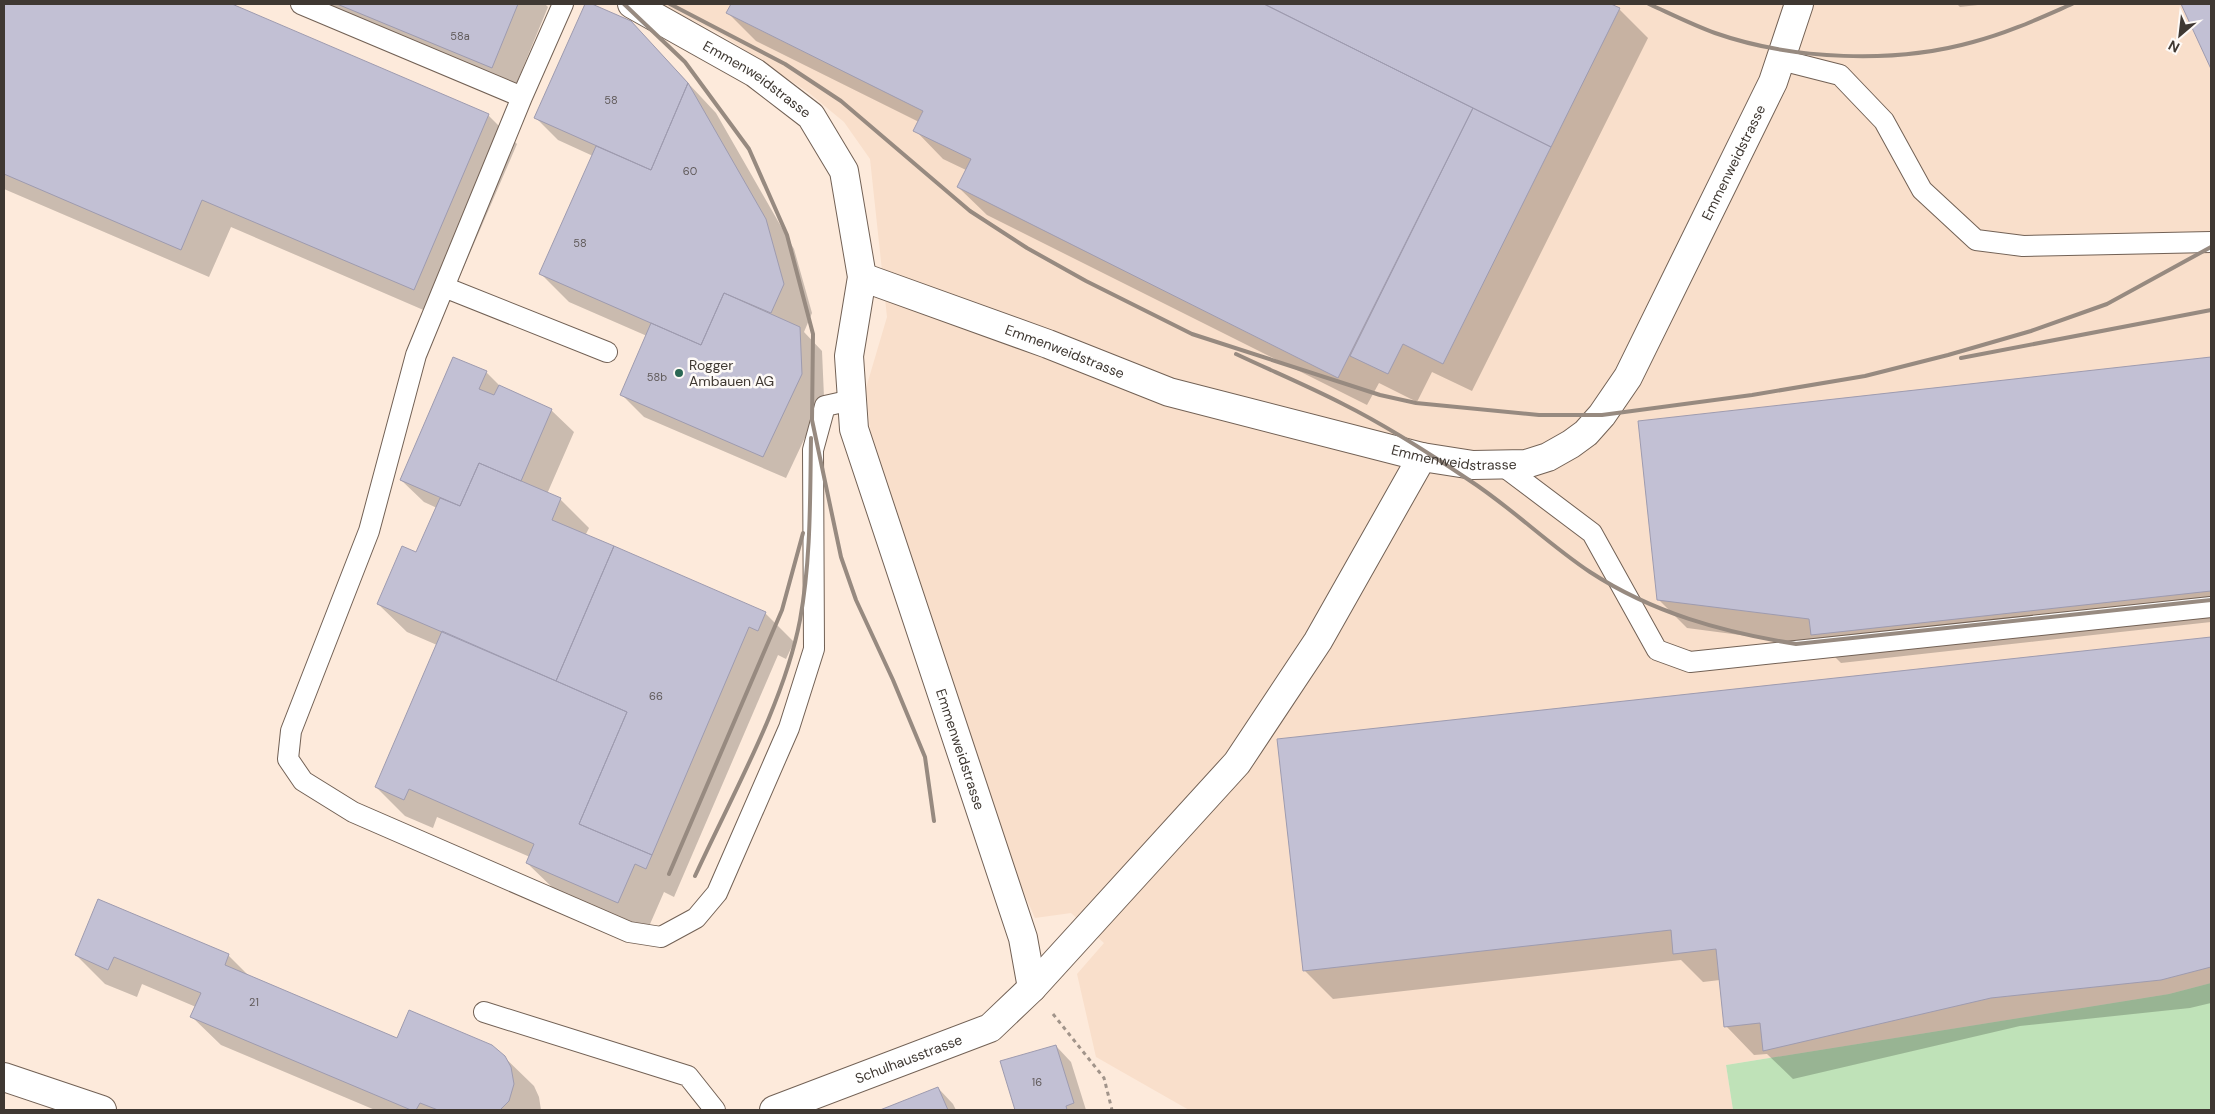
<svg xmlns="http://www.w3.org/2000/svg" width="2215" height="1114" viewBox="0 0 2215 1114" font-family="'DM Sans',sans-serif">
  <rect width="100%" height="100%" fill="#fdeadb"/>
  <!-- built -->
  <path fill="#f9dfcb" d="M659,4H2211V983L2169,994L1726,1065L1733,1110H1189L1096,1057L1077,974L1104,943L1071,913L1035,918L1021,887L872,451L866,388L887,317L870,159L844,122L809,93L722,35Z"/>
  <!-- green -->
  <path fill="#bfe2b8" d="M2211,983V1110H1733L1726,1065L2169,994Z"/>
  <!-- shadow -->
  <path fill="#0003" d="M4,4H229L488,115L517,144L442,318L231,227L209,277L4,189Z
    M318,4H545L548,7L514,89Z
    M586,4L631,22L716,113L794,249L812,313L804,332L822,351L824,397L786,478L644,417L621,394L647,336L569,302L541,274L593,156L558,140L536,118Z
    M732,4H1608L1620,10L1648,38L1472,391L1432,372L1417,402L1379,383L1367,405L987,215L958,187L966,170L943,159L915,130L919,122L756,41L728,13Z
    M1957,4H1987L1960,7Z
    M2182,4H2211V66Z
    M2211,358V622L1841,663L1824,646L1687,628L1658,599L1640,422Z
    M486,372L502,388L551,410L574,432L547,494L560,499L589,528L585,536L765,613L794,642L786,659L778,655L674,897L664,892L647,931L556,891L527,863L530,857L437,817L433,828L405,816L376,787L437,645L407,632L378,604L417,554L437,508L424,502L401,480Z
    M2211,638V1003L2190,1008L2020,1026L1793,1079L1767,1054L1754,1055L1726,1026L1720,980L1703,982L1681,960L1333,999L1304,970L1278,740Z
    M76,955H228L250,977L397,1039L504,1057L534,1086L539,1097L541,1110H375L221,1045L192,1017L196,1007L142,984L137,997L105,984Z
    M1056,1046L1071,1062L1086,1110H1016L1002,1061Z
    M938,1088L953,1104L956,1110H884Z"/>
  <!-- building -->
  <path fill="#c2c0d4" stroke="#9e9baf" d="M4,4H232L489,114L414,290L202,200L181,250L4,174Z
    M337,4H518L492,68Z
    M585,4H592L631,21L688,83L651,170L534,118Z
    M731,4H1264L1473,108L1338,378L957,187L971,159L913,131L923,111L726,13Z
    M1264,4H1611L1620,8L1551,147Z
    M2181,4H2211V69Z
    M688,83L766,219L784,284L771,313L724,293L701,345L539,274L596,146L651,170Z
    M1473,108L1551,147L1443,364L1403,344L1388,374L1350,356Z
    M724,293L800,327L802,374L763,457L620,395L651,323L701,345Z
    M453,357L487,371L479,389L494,395L499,385L552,409L521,481L479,463L460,506L400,480Z
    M2211,357V591L1811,635L1809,619L1657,600L1638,421Z
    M479,463L561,498L552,520L614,546L556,681L377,604L402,546L416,552L440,498L460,506Z
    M614,546L766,612L758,631L749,627L652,855L579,824L627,712L556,681Z
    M442,631L627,712L579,824L652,855L646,869L635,864L618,903L526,863L534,844L409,789L404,800L375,787Z
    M2211,637V967L2161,980L1991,998L1763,1051L1760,1023L1724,1027L1716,949L1673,954L1671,930L1303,971L1277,739Z
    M98,899L229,954L225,965L397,1038L409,1010L492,1045L505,1056L511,1067L514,1084L509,1101L500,1110H438L420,1103L416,1110H411L190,1017L201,993L114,957L108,970L75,955Z
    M1056,1045L1074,1103L1066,1106L1067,1110H1015L1000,1061Z
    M938,1087L948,1110H880Z"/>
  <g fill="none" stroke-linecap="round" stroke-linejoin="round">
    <!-- lane casing -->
    <g stroke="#726155" stroke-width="22">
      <path id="lane" d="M301,4L522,97
        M563,4L522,97L416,355L369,531L291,731L288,759L303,781L353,812L629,932L661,937L696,918L717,893L789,728L814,649L813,450L825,406L852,400
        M1781,60L1840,75L1884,121L1922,190L1976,240L2023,246L2211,242
        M444,287L607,352
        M1503,466L1592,533L1657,650L1690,662L2211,607
        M484,1012L688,1076L715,1110"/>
    </g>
    <!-- street casing -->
    <g stroke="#726155" stroke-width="30">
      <g id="street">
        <path id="s1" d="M632,4L755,73L811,116L844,171L862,277L849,356L854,429L1023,938L1032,988"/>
        <path id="s2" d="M862,277L1048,344L1169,392L1422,457L1473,465L1526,464L1548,457L1571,444L1586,433L1602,415L1628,377L1773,82L1799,4"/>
        <path d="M4,1077L102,1110"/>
        <path id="s3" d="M774,1110L990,1028L1032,988L1237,763L1318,641L1422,457"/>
      </g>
    </g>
    <!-- path -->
    <path stroke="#a1948a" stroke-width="3" stroke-dasharray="4 4" stroke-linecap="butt" d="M1053,1014L1104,1078L1112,1110"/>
    <!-- lane -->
    <use href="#lane" stroke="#fff" stroke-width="20"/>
    <!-- street -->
    <use href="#street" stroke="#fff" stroke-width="28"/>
    <!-- rail -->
    <path stroke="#978a80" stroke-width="4" d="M624,4L685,62L749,149L787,235L813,334L812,420L841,557L856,600L893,680L925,757L934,821
      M670,4L785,64L841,101L970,211L1027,248L1086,281L1192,334L1380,395L1416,403L1539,415H1602L1752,395L1865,376L1948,355L2031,331L2107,304L2211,247
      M1649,4C1671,14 1693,25 1715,33C1792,60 1895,64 1973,42C2008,33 2040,18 2072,4
      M1236,354C1272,371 1308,386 1343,404C1387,426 1429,453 1469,480C1512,508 1548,544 1590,572C1653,613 1722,632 1796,644L2211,600
      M1961,358L2211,310
      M669,874L782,610L803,533
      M695,876C731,797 784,704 800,620C811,560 810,498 811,438"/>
  </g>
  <!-- markers -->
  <circle fill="#2b6854" stroke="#fefaf7" stroke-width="2" cx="679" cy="373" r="5"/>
  <g text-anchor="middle" stroke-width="5" stroke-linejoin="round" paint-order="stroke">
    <!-- number labels -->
    <g font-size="11" fill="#605a5a">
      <text x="460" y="40">58a</text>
      <text x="611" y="104">58</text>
      <text x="690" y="175">60</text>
      <text x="580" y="247">58</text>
      <text x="657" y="381">58b</text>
      <text x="656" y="700">66</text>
      <text x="254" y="1006">21</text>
      <text x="1037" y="1086">16</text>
    </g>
    <!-- street labels -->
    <g font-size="14" fill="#3f3832" stroke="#fefaf7">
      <text dy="5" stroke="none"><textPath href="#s1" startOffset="146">Emmenweidstrasse</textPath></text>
      <text dy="5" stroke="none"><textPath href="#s2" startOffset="1071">Emmenweidstrasse</textPath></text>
      <text dy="5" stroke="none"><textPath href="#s2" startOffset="216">Emmenweidstrasse</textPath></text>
      <text dy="5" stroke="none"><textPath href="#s2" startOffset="621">Emmenweidstrasse</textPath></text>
      <text dy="5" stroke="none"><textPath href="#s1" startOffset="874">Emmenweidstrasse</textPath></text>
      <text dy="5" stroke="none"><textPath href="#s3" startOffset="144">Schulhausstrasse</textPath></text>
    </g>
    <!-- poi labels -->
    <g font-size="14" fill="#3f3832" stroke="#fefaf7" text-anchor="start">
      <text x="689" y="370">Rogger<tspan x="689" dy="16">Ambauen AG</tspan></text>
    </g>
  </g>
  <!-- border -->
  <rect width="2215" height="1114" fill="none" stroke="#3f3832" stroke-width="10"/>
  <!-- north arrow -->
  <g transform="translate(2180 35) rotate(208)" stroke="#fefaf7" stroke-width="4" paint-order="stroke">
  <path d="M0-4L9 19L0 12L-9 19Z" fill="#3f3832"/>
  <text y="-8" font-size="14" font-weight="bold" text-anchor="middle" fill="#3f3832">N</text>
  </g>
</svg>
